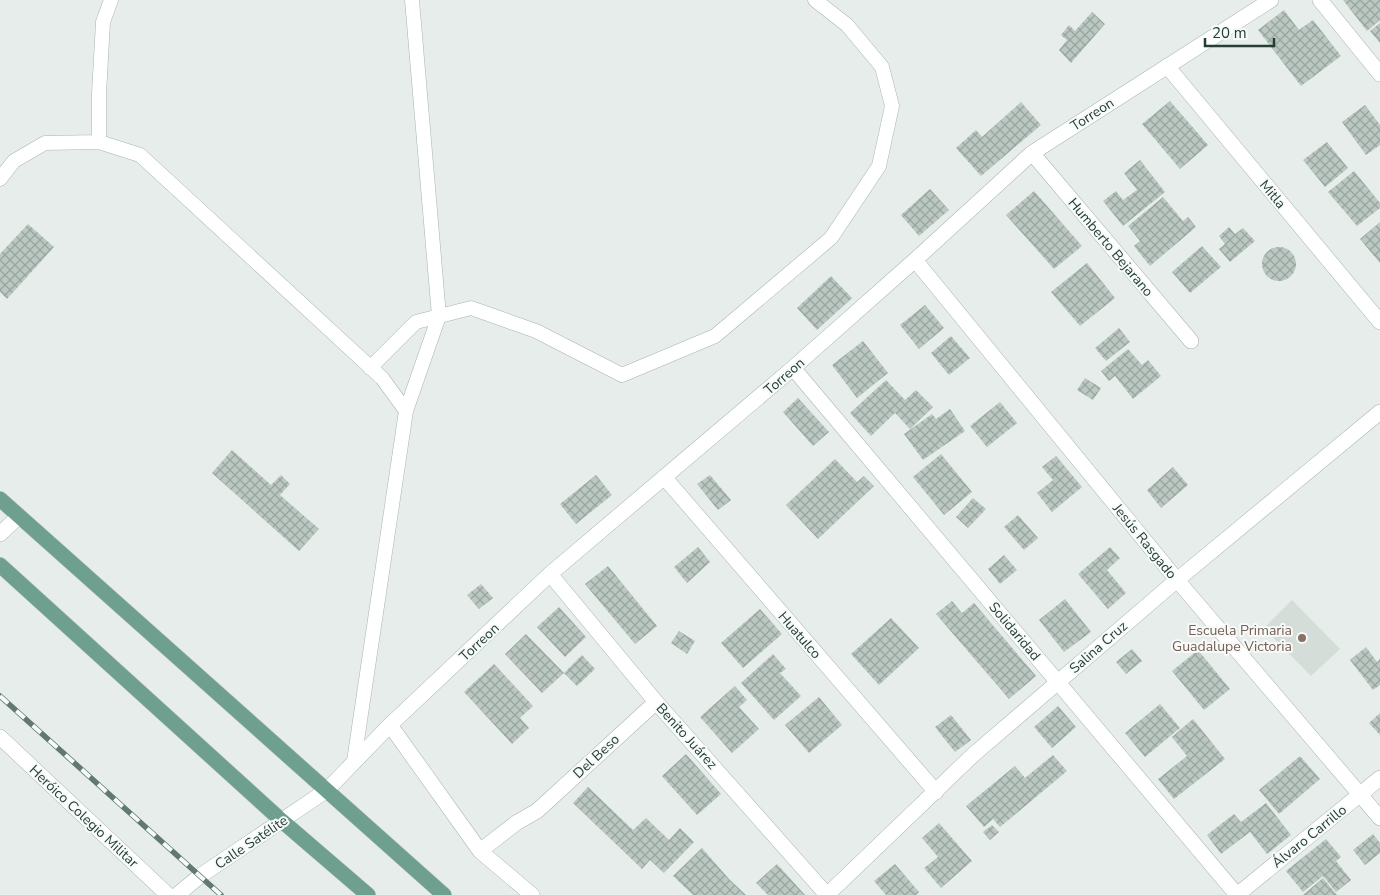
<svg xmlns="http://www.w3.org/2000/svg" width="1380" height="895" viewBox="0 0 1380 895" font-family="'Nunito Sans',sans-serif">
  <defs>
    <pattern id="building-cross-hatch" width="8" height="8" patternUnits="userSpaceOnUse" patternTransform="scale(1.25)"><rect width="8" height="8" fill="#bbc8c2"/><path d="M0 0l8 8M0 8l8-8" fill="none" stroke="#98a49e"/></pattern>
  </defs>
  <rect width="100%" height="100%" fill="#e6edea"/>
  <!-- built -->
  <path fill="#d4ddd8" d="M1292,600L1340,649L1311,676L1264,628Z"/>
  <!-- building -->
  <path fill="url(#building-cross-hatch)" d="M1343,0H1380V20L1367,31Z
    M1284,10L1299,30L1313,20L1341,56L1301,86L1258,30Z
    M1092,12L1105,24L1071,63L1059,50L1067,40L1061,35L1069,25L1075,31Z
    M1380,23V43L1370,31Z
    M1170,101L1208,145L1180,169L1142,124Z
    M1021,102L1041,125L981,176L956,148L976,130L982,137Z
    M1365,105L1380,125V145L1366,155L1342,122Z
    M1327,142L1348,168L1325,187L1303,160Z
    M1140,160L1165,192L1123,226L1103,201L1116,191L1123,200L1137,190L1124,173Z
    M1354,171L1380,203V208L1357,226L1328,192Z
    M930,189L949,210L919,236L901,215Z
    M1034,191L1082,246L1054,269L1006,215Z
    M1163,197L1183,221L1188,217L1196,227L1150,266L1134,246L1140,241L1128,226Z
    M1380,222V263L1360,239Z
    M28,224L54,247L7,299L0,292V254Z
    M1229,227L1235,234L1243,228L1255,241L1230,262L1219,249L1225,244L1219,236Z
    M1202,246L1221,267L1190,293L1172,272Z
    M1262 264a17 17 0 1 1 34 0a17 17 0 1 1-34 0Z
    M1087,263L1115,298L1080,326L1051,292Z
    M831,276L852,298L817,330L797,308Z
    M925,305L944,328L919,349L900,325Z
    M1119,328L1130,342L1106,361L1095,348Z
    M951,336L970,358L949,375L931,353Z
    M863,341L888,373L857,398L832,365Z
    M1128,349L1142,365L1148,360L1161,376L1133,399L1115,376L1109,381L1101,371Z
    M1085,378L1101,388L1093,400L1077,390Z
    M886,380L905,400L916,390L933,407L910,429L895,413L871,436L850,413Z
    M798,398L829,432L813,446L783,412Z
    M1000,402L1017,423L987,447L970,426Z
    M950,409L965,431L923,460L904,434L932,414L936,419Z
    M232,450L271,485L281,475L290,484L280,495L319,529L299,551L212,473Z
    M941,454L972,492L944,515L913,477Z
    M1056,456L1082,487L1052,512L1037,493L1053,480L1042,467Z
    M835,459L857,482L864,476L874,486L818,539L786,505Z
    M1173,467L1188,485L1161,508L1147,490Z
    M596,475L612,495L576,524L560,504Z
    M710,475L731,500L718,510L697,484Z
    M973,498L986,509L968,528L956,517Z
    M1018,515L1038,538L1024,550L1004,527Z
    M698,547L710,562L687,583L674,567Z
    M1110,547L1120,558L1107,570L1126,593L1108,609L1078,574Z
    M1004,555L1017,570L1000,584L988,569Z
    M608,566L657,626L635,644L585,584Z
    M481,584L493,598L479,609L467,595Z
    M1065,599L1091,632L1064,652L1039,620Z
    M952,601L962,613L974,603L1036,676L1009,699L936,614Z
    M559,607L586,637L565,657L537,627Z
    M760,609L782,634L743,668L721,643Z
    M891,618L919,648L879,685L851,654Z
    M679,631L695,641L687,654L671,643Z
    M526,634L564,673L582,655L595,669L577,686L564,673L542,693L505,654Z
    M1366,647L1377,662L1380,659V685L1373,690L1350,660Z
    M1132,649L1142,661L1126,674L1116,662Z
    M1198,650L1230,689L1204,710L1172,671Z
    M773,654L786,669L780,673L801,696L774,720L741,683Z
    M494,664L533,706L520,718L529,728L512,744L464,692Z
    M735,686L747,700L739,707L759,729L732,753L700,717Z
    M819,697L842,725L809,753L785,725Z
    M1160,704L1180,728L1145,757L1125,733Z
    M1058,706L1076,727L1052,748L1034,727Z
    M1380,713V735L1369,723Z
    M951,715L971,740L955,752L935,727Z
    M1193,719L1225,759L1174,799L1158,779L1187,756L1172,737Z
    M686,754L721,794L697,815L662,776Z
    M1053,755L1067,771L1000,827L993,819L984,827L966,806L1015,766L1025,778Z
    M1300,756L1320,779L1279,814L1259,790Z
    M588,787L633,830L646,818L669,840L680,828L694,842L664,873L650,860L642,869L573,803Z
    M1266,803L1291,835L1267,854L1250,832L1221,854L1207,835L1234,814L1241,822Z
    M939,823L972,861L941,888L924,868L938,857L922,838Z
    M992,825L999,832L990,840L983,832Z
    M1373,834L1380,843V853L1365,865L1353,850Z
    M1326,839L1341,857L1336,861L1351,880L1336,892L1323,876L1303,892L1286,871Z
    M702,848L729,879L746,895H693L673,876Z
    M777,864L805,895H768L756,883Z
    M895,864L919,892L916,895H886L874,881Z
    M1323,878L1337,895H1303Z"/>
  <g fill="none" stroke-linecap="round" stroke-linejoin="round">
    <!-- lane casing -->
    <g stroke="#a9b5b0" stroke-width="15">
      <path id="lane" d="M99,142V94L103,22L111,0
        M0,179L14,161L45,143L99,142L140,155L382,378L406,411L354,761
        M370,368L416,322L471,308L536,331L622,375L715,336L831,238L879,166L892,106L882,67L847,25L815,0
        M406,411L439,316L412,0"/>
    </g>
    <!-- street casing -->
    <g stroke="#a9b5b0" stroke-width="16">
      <path id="street" d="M1320,0L1380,74
        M1167,66L1380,322
        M1032,153L1191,341
        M915,260L1177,580L1380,818
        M793,368L1237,895
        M664,477L936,792
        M0,534L19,516
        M550,574L656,702L827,895
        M390,725L480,851L532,895
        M0,737L168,895
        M480,851L516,823L537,811L656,702
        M177,895L200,876L327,790L390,725L550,574L793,368L915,260L1032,153L1271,0
        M827,895L973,755L1177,580L1380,412
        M1237,895L1380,778"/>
    </g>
    <!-- primary casing -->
    <g stroke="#c2c9c7" stroke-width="16">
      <path id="primary" d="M0,499L444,895
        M0,565L282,821L368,895"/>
    </g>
    <!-- lane -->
    <use href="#lane" stroke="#fff" stroke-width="14"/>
    <!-- street -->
    <use href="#street" stroke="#fff" stroke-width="15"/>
    <!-- primary -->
    <use href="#primary" stroke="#6f9f8f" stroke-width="15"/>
    <!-- rail casing -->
    <g stroke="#617971" stroke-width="5.5">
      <path id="rail" d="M0,696L221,895"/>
    </g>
    <!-- rail -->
    <use href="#rail" stroke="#f6faf8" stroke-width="4" stroke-dasharray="11" stroke-linecap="butt"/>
  </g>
  <!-- markers -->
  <circle fill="#8d6e63" stroke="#f6faf8" stroke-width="2" cx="1302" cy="638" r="5"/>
  <g text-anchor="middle" stroke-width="4" stroke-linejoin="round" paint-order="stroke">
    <!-- street labels -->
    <g font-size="14" fill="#263e36" stroke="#f6faf8">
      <text transform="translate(1092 114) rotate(-33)" y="5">Torreon</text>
      <text transform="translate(1273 194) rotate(50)" y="5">Mitla</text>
      <text transform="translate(1111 247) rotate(50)" y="5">Humberto Bejarano</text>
      <text transform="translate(784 376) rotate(-41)" y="5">Torreon</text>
      <text transform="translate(1145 541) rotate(51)" y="5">Jesús Rasgado</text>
      <text transform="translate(1015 631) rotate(50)" y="5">Solidaridad</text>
      <text transform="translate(800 635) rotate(49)" y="5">Huatulco</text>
      <text transform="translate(479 642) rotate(-43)" y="5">Torreon</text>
      <text transform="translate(1098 647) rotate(-41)" y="5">Salina Cruz</text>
      <text transform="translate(687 736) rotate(48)" y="5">Benito Juárez</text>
      <text transform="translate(596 756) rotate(-43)" y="5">Del Beso</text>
      <text transform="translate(84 816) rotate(43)" y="5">Heróico Colegio Militar</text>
      <text transform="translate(1309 836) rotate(-39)" y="5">Álvaro Carrillo</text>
      <text transform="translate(251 842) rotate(-34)" y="5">Calle Satélite</text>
    </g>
    <!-- education labels -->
    <g font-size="14" fill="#785e54" stroke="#f6faf8" text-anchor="end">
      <text x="1292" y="635">Escuela Primaria<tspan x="1292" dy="16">Guadalupe Victoria</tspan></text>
    </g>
  </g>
  <!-- scale -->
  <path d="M1205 38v8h69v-8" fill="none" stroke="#263e36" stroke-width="2.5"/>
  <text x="1212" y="38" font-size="15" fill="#263e36" stroke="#f6faf8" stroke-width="4" paint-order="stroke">20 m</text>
</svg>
